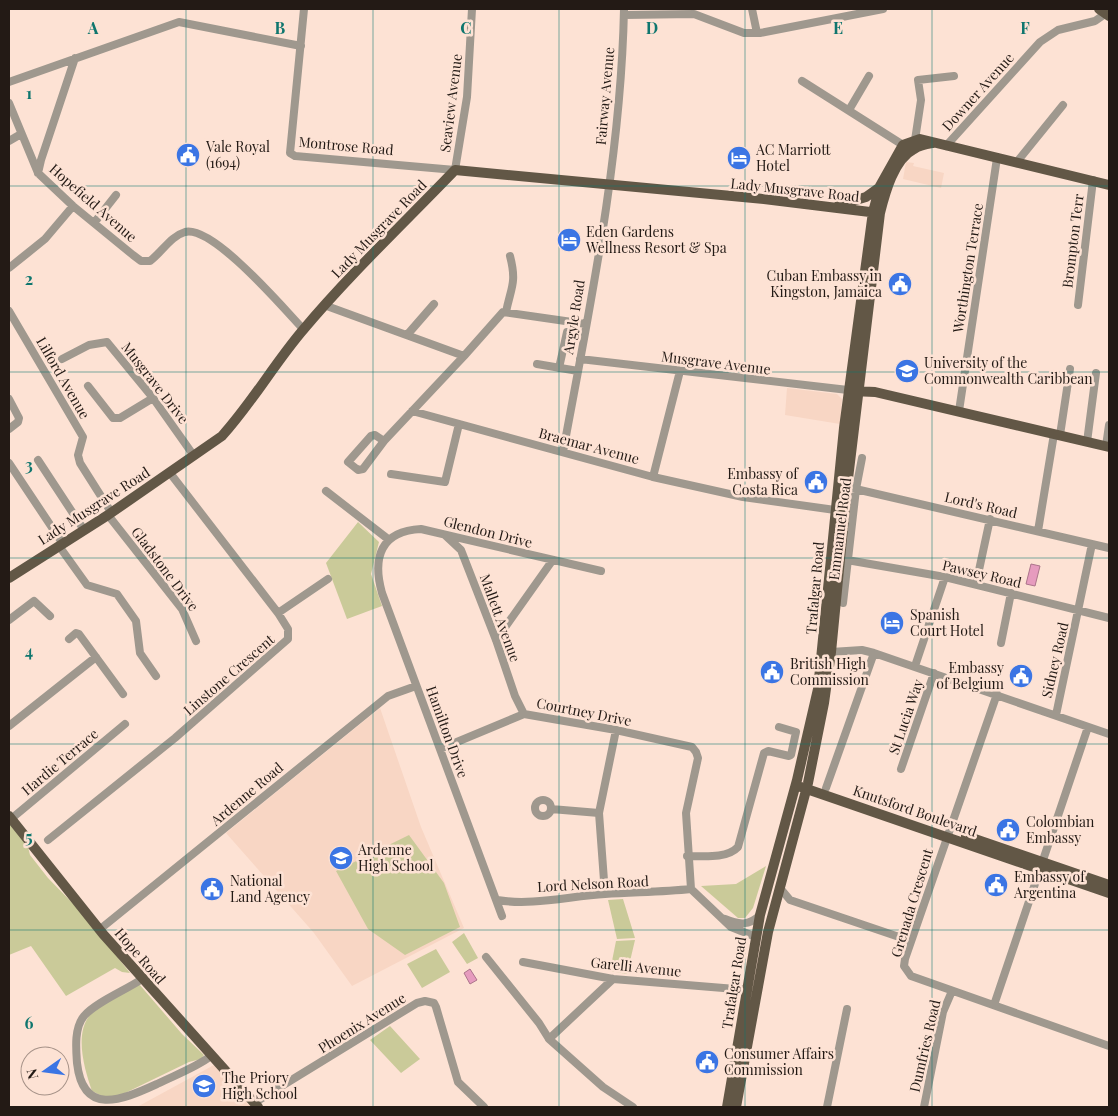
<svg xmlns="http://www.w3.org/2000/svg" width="1118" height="1116" viewBox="0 0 1118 1116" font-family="'Playfair Display',serif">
  <rect width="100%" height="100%" fill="#fde2d4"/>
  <!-- built -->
  <path fill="#f8d6c4" d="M906,162L914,163L913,166L944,173L941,188L903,179Z
    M787,388L837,394L842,399L840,424L785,415Z
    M380,708L421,827L464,928L352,986L314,933L226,833Z
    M214,1065L251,1107H137Z"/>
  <!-- green -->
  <path fill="#caca99" d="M358,522L379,542L371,574L382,606L347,619L326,563Z
    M9,821L27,843L30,855L48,878L85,916L130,973L122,972L115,968L66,996L31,946L9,955Z
    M409,835L444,883L460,927L405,955L368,929L336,871Z
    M766,866L753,908L745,918H738L701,886L736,884Z
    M623,899L635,938L617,939L608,900Z
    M464,933L478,958L467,964L452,942Z
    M635,940L627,974L610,971L616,941Z
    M436,949L450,972L422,988L407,964Z
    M139,984L182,1034L204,1055L201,1059L189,1062L121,1095L106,1098L92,1091C84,1068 72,1028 95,1010C108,1000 125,992 139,984Z
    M390,1026L420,1059L401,1073L370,1040Z"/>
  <!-- water -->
  <path fill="#e69bbe" stroke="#ac748b" d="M1031,564L1040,566L1035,586L1026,584Z
    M470,969L477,980L470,984L464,973Z"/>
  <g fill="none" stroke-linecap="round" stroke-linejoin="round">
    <!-- minor -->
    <path stroke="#9f988e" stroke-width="8" d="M304,9L290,153L295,156L455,170L467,97L472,9
      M752,9L757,33
      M624,15L694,14L744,33H760L883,9
      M802,81L903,145
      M9,82L179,22L301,46
      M9,103L38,173L73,206L133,255L141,261H150C162,252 171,236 185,232C213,225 284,309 304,330
      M849,110L869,76
      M915,140L921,100L918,80L954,76
      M9,141L21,134
      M946,146L1040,42L1058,30L1095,21L1105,14
      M1016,163L1063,105
      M38,173L41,160L75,58
      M94,223L116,195
      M9,268L45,239L73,206
      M324,305L464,356L503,312L586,324
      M1078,305L1093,180
      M9,311L83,437L78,455L80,463L111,512
      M506,312C511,287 517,283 510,256
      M407,335L434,304
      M62,359L89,345L107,342L153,398L194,456
      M580,359L848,390
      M537,364L578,371
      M559,368L567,332
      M88,386L113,418H120L153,398
      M9,399L19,418L18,422L9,429
      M412,411L653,477L743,497L835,510
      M959,411L997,158
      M1060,435L1070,369
      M384,441L375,435L371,436L348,462L358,470L363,469L384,441L464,356
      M1087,442L1096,373
      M1106,446L1109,425
      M563,452C590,306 621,158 624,9
      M38,460L84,530
      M9,463L63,544
      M391,474L445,482L459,424
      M653,477L680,371
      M847,487L1109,548
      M326,491L388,539
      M108,515L182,609L196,641
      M1038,531L1054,434
      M445,535L461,550L496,640L515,696L524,714
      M59,546L87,585L117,594L136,621L140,653L156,676
      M847,560L945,577L1109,618
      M976,584L990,519
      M843,603L856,489L862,458
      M278,613L328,579
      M9,620L34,601L50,616
      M69,639L76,633L79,634L123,694
      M496,640L552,561
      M1001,643L1011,593
      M831,652L862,650L874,653L1109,734
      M915,666L945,577
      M997,694L905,959L904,966L911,976L1109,1046
      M1056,715L1092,544
      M9,726L96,657
      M440,749L524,714L616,730L692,747L696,752L698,758L686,813L691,889
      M901,769L934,673
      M826,788L874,653
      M535 808a8 8 0 1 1 16 0a8 8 0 1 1-16 0Z
      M551,809L599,813
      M11,819L125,724
      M48,840L175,738L288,639V629L278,613L170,473
      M687,856C703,856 727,859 738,847L764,753L768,751L789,756L791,755L796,732L779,727
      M780,888L790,900L911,941
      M691,889L731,927L756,937
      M605,894L599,813L616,730
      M497,900C532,906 570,896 605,894C634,892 662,892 691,889
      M502,916L382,593C372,557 381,531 421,529L601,571
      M725,919C739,925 749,926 760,915
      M99,930L388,696L416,686
      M486,957L539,1023L549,1039L603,1087L633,1107
      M523,962L613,979L748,990
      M142,979C126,990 96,1002 84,1016C74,1028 76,1049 77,1063C83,1116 120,1101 157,1084C175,1075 195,1068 211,1056
      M994,1005L1088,727
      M549,1039L613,979
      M254,1103L417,1003L425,1001L434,1003L436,1007L458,1082L484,1107
      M827,1107L847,1009
      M924,1107L943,1012L952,991"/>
    <!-- major -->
    <path stroke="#625746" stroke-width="10" d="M1099,9L1109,16
      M839,205L866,197L880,187
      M852,391L875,392L1109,447
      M9,578L108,515L222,436C252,403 274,364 303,330C350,274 404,223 455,170L764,199L878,213
      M801,787L1109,893
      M9,816L103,934L258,1107
      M966,836L1109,885
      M727,1107L760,915L797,780L818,689L844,428L873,212L880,186L903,145L920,139L1109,185
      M736,1107L768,932L808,783L824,703L831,652L847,487L880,213C885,193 894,159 914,149C920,145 927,144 933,143"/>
  </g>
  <!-- grid -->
  <path fill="none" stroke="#0f766e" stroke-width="1" stroke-opacity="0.55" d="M186,9V1107M373,9V1107M559,9V1107M745,9V1107M932,9V1107M9,186H1109M9,372H1109M9,558H1109M9,744H1109M9,930H1109"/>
  <!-- icons -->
  <defs>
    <g id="civic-disc" transform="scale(1.25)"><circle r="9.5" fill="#3b75e4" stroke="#fde2d4"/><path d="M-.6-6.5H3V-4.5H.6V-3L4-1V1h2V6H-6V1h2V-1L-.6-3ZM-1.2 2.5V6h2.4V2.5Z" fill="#fff"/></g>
    <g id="hotel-disc" transform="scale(1.25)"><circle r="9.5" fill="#3b75e4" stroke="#fde2d4"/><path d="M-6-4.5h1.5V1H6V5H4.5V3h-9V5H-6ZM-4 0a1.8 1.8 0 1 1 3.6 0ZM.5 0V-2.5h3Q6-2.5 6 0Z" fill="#fff"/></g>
    <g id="university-disc" transform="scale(1.25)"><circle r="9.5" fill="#3b75e4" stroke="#fde2d4"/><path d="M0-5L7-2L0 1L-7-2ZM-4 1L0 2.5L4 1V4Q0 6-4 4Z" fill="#fff"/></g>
    <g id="school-disc" transform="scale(1.25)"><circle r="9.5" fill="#3b75e4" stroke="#fde2d4"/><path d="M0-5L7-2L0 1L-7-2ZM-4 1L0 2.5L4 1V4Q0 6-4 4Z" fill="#fff"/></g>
  </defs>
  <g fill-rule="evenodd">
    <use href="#civic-disc" x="188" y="155"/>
    <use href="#hotel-disc" x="739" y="158"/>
    <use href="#hotel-disc" x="569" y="240"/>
    <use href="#civic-disc" x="900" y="284"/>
    <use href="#university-disc" x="907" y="371"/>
    <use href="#civic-disc" x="816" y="482"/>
    <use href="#hotel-disc" x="892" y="623"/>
    <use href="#civic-disc" x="772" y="672"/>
    <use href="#civic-disc" x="1021" y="676"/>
    <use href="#civic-disc" x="1008" y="830"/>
    <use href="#school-disc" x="341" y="858"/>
    <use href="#civic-disc" x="996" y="885"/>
    <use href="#civic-disc" x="212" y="889"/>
    <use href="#civic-disc" x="707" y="1062"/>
    <use href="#school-disc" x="204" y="1086"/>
  </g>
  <g text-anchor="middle" stroke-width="5" stroke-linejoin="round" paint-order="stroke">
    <!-- street labels -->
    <g font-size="14" fill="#231a15" stroke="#fde2d4">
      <text transform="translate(978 92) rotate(-48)" y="5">Downer Avenue</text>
      <text transform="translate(605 96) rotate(-85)" y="5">Fairway Avenue</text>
      <text transform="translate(451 103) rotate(-83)" y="5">Seaview Avenue</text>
      <text transform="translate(346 146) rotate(5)" y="5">Montrose Road</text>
      <text transform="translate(795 190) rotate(6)" y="5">Lady Musgrave Road</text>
      <text transform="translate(93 203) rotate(41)" y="5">Hopefield Avenue</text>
      <text transform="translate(379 229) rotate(-46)" y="5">Lady Musgrave Road</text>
      <text transform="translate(1073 241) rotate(-83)" y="5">Brompton Terr</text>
      <text transform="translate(968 268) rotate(-81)" y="5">Worthington Terrace</text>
      <text transform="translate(574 317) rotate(-81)" y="5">Argyle Road</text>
      <text transform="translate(716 363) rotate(7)" y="5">Musgrave Avenue</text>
      <text transform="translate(63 378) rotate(60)" y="5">Lilford Avenue</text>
      <text transform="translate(155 383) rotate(52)" y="5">Musgrave Drive</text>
      <text transform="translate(589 446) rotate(15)" y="5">Braemar Avenue</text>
      <text transform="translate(981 505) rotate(13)" y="5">Lord's Road</text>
      <text transform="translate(94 506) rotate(-33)" y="5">Lady Musgrave Road</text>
      <text transform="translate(840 529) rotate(-83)" y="5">Emmanuel Road</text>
      <text transform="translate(488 532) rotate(14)" y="5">Glendon Drive</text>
      <text transform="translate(165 569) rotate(53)" y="5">Gladstone Drive</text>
      <text transform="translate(982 574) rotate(13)" y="5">Pawsey Road</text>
      <text transform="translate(815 588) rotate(-85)" y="5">Trafalgar Road</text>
      <text transform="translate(500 618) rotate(70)" y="5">Mallett Avenue</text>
      <text transform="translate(1055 660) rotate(-77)" y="5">Sidney Road</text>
      <text transform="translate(229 675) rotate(-41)" y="5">Linstone Crescent</text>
      <text transform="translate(584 712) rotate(11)" y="5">Courtney Drive</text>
      <text transform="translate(906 717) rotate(-71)" y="5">St Lucia Way</text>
      <text transform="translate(447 732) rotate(70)" y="5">Hamilton Drive</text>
      <text transform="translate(60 762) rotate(-40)" y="5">Hardie Terrace</text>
      <text transform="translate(247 794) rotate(-40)" y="5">Ardenne Road</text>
      <text transform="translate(915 811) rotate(19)" y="5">Knutsford Boulevard</text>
      <text transform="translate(593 884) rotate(-3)" y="5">Lord Nelson Road</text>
      <text transform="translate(912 903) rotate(-73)" y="5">Grenada Crescent</text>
      <text transform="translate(140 956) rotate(49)" y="5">Hope Road</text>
      <text transform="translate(636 967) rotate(6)" y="5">Garelli Avenue</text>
      <text transform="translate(734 983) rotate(-81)" y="5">Trafalgar Road</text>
      <text transform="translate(362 1023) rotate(-32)" y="5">Phoenix Avenue</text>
      <text transform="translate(925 1046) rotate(-77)" y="5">Dumfries Road</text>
    </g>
    <!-- poi labels -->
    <g font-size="14" fill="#231a15" stroke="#fde2d4" text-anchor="start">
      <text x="206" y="152">Vale Royal<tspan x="206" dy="16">(1694)</tspan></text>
      <text x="756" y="155">AC Marriott<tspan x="756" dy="16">Hotel</tspan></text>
      <text x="586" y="237">Eden Gardens<tspan x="586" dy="16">Wellness Resort &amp; Spa</tspan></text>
      <text x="882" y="281" text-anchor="end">Cuban Embassy in<tspan x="882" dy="16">Kingston, Jamaica</tspan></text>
      <text x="924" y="368">University of the<tspan x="924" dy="16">Commonwealth Caribbean</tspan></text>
      <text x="798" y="479" text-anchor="end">Embassy of<tspan x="798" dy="16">Costa Rica</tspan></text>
      <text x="910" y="620">Spanish<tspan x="910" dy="16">Court Hotel</tspan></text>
      <text x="790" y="669">British High<tspan x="790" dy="16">Commission</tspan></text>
      <text x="1004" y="673" text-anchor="end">Embassy<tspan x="1004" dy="16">of Belgium</tspan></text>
      <text x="1026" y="827">Colombian<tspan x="1026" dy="16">Embassy</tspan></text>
      <text x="358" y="855">Ardenne<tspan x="358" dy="16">High School</tspan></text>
      <text x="1014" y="882">Embassy of<tspan x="1014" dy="16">Argentina</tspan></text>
      <text x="230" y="886">National<tspan x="230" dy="16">Land Agency</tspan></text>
      <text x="724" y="1059">Consumer Affairs<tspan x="724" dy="16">Commission</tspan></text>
      <text x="222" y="1083">The Priory<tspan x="222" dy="16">High School</tspan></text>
    </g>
  </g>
  <g font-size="16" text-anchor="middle" font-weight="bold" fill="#0f766e" stroke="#fde2d4" stroke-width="5" stroke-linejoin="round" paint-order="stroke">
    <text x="93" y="34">A</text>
    <text x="280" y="34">B</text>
    <text x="466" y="34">C</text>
    <text x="652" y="34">D</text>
    <text x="838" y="34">E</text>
    <text x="1025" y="34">F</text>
    <text x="29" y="99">1</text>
    <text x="29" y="285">2</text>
    <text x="29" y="471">3</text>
    <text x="29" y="657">4</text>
    <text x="29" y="843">5</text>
    <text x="29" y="1029">6</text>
  </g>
  <!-- border -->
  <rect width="1118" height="1116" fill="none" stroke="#231a15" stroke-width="20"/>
  <!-- north arrow -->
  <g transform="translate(45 1071) rotate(256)"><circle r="24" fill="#fde2d4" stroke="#a69288"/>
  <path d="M0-4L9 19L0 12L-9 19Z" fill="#3b75e4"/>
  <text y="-8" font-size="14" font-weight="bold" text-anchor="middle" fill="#231a15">N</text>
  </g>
</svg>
